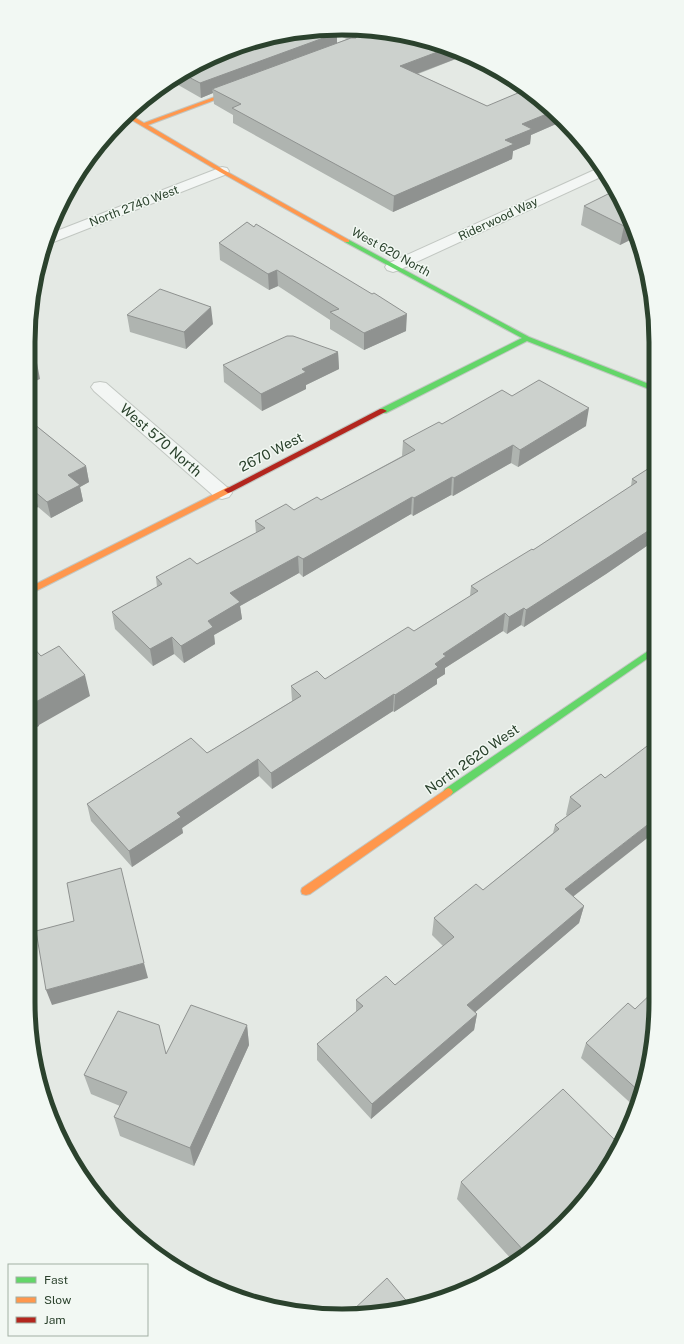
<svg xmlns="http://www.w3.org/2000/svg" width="684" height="1344" viewBox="0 0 684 1344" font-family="'Public Sans',sans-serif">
  <rect width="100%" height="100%" fill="#e4e9e4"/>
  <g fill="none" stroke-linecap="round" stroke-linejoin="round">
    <!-- street casing -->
    <g stroke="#c2c7c2" stroke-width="2">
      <path id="street" d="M222,167L227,168L229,171L227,174L51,243L45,244L49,234Z
        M601,167L605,175L399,270L393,272L387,270L385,267L387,264Z
        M100,382L106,383L229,489L232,493L229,497L222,499L215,497L94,391L91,387L94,383Z"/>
    </g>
    <!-- fast casing -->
    <g stroke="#c2c7c2" stroke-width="2">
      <path id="fast" d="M345,240H349L529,337L654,386V391L527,341L386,413H380V409L522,338L345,242Z
        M654,647V654L451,795L448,796L445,795L443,792L445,789Z"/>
    </g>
    <!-- slow casing -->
    <g stroke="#c2c7c2" stroke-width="2">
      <path id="slow" d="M239,88L244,89L148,125L224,170L349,240V242H345L220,172L125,116L129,114L144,123Z
        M228,487L232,490L231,492L28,595V588Z
        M448,788L451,789L453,792L451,795L310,894L306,895L302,894L301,891L302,888Z"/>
    </g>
    <!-- jam casing -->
    <g stroke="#c2c7c2" stroke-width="2">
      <path id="jam" d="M380,409H383L387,411L231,492L228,493L224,490Z"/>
    </g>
    <!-- street -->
    <use href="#street" fill="#f3f6f4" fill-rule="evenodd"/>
    <!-- fast -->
    <use href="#fast" fill="#63d668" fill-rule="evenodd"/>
    <!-- slow -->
    <use href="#slow" fill="#ff974d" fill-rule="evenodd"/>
    <!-- jam -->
    <use href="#jam" fill="#b3261e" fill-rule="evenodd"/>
  </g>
  <!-- wall -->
  <path fill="#afb4b0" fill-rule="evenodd" d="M362,29L466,55L418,74L487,106H549L563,121L531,135L530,144L513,151L512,159L393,212L233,123V115L214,104L213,93L201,98L173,82L168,84L167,83L185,70L301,31ZM337,35L347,39L337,43Z
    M584,206L632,222L636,237L620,245L581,225Z
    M247,222L406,331L364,350L330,329V320L278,286L269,290L220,260L219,243Z
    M127,315L213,324L186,349L130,332Z
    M338,352L339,369L306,385V389L262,411L224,382L223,365Z
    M512,396L586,426L518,467L511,463L453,496L451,495L413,516L411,514L303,577L299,573L240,606L242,619L214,635L215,644L184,663L174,654L153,666L115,629L112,612L157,587L156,577L197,564L256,533L255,521L294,510L321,500L402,456L403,441Z
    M29,420L86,466L89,482L80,487L83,501L51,518L38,507L28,512Z
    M654,465V541L606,574L524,627L521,625L507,634L503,631L445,668V674L437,679V684L394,712L393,711L272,789L259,776L182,828L183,833L132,867L91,821L87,804L207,753L292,701L291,686L325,679L414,631L470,596L471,586L533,550L631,486L632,479Z
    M601,774L573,896L584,906L579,923L475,1012L477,1014L474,1030L371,1119L317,1060V1044L356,1012V1000L395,985L443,946L432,935L434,918L483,890L553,833L555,825L567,816L566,815L570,797Z
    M635,1009L645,1083L636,1108L581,1058L586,1043Z
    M247,1025L249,1045L194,1166L120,1136L114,1117L120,1106L91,1094L84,1075L166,1054Z
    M461,1182L564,1224L513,1261L457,1199Z"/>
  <!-- shaded-wall -->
  <path fill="#8f9290" d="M352,29H362L380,32L352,42Z
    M337,33V47L212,89L213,93L201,98L200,83Z
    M448,48L466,55L400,80V66Z
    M173,79V82L168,84V82Z
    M554,111L563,121L531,135L530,144L513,151L512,159L393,212L394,196L505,140L522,124Z
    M632,222L636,237L620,245L624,226Z
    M277,270L278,286L269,290L268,274Z
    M211,307L213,324L186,349L184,332Z
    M407,314L406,331L364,350V333Z
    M338,352L339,369L306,385V389L262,411L261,394L302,369Z
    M37,363L40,379L29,384V367Z
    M589,408L586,426L518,467L520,450Z
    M513,445L511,463L453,496L454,478Z
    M86,466L89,482L80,487L83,501L51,518L47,502L68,475Z
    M452,477L451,495L413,516L414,498Z
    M34,491L38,507L28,512V494Z
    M412,497L411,514L303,577V559Z
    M654,527V541L606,574L524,627L526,610Z
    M298,556L299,573L240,606L242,619L214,635L215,644L184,663L181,646L208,621L230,593Z
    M524,608L521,625L507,634L509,617Z
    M505,613L503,631L445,668V674L437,679V684L394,712L395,695L435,664L443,654Z
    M172,637L174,654L153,666L150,649Z
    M85,675L90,696L39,725V726L28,732V708L32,704Z
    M394,694L393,711L272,789L271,773Z
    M258,759L259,776L182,828L183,833L132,867L129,851L177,813Z
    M655,819V832L560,907L565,889Z
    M584,906L579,923L465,1021L467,1005Z
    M144,963L148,978L52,1005L46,990Z
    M477,1014L474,1030L371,1119L372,1104Z
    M247,1025L249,1045L194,1166L190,1148Z"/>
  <!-- building -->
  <path fill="#ccd1cd" stroke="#8f9290" d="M331,30L337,33L200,83L181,73L185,70L241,45L301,31Z
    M372,30L423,39L448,48L400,66L487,106L525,90L549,106L554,111L522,124L532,129L505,140L514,144L394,196L232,108L241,104L212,89L351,38H356L359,35Z
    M614,191L632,222L624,226L584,206Z
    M247,222L254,227L256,224L372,294L374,293L407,314L364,333L330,312L339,309L277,270L268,274L219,243Z
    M160,289L211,307L184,332L127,315Z
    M287,336H293L338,352L302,369L306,372L261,394L223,365Z
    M29,357L37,363L29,367Z
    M539,380L589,408L520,450L513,445L454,478L452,477L414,498L412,497L303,559L298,556L230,593L240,602L208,621L213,627L181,646L172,637L150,649L112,612L162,584L156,577L190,558L197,564L265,528L255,521L286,504L294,510L317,497L321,500L415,450L403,441L439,422L442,424L502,390L512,396Z
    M29,420L86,466L68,475L80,485L47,502L34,491L28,494Z
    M654,465V527L610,556L526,610L524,608L509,617L505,613L443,654L446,656L435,664L438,667L395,695L394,694L271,773L258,759L177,813L181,817L129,851L87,804L191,738L207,753L301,696L291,686L317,671L325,679L408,627L414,631L478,591L471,586L532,549L533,550L637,482L632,479Z
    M28,642L41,656L59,646L85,675L32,704L33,706L28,708Z
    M655,740V819L565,889L584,906L467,1005L477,1014L372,1104L317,1044L363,1006L356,1000L386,976L395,985L454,937L434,918L476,884L483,890L559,829L555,825L581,806L570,797L601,774L605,778Z
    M121,868L144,963L46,990L36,931L74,921L67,883Z
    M655,990V1022L645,1083L641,1093L586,1043L628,1003L635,1009Z
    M191,1005L247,1025L190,1148L114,1117L127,1092L84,1075L118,1011L159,1025L166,1054Z
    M563,1089L620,1145L564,1224L525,1252L461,1182Z
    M387,1278L410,1305L383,1313L351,1312Z"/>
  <g text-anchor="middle" stroke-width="3" stroke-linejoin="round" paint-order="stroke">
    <!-- far-street labels -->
    <g font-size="12" fill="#2b422d" stroke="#f2f8f3">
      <text transform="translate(134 206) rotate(-21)" y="4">North 2740 West</text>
      <text transform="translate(498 219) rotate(-25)" y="4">Riderwood Way</text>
      <text transform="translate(391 252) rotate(29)" y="4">West 620 North</text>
    </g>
    <!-- street labels -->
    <g font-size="14" fill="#2b422d" stroke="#f2f8f3">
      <text transform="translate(161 440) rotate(41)" y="5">West 570 North</text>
      <text transform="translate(271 452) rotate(-27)" y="5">2670 West</text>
      <text transform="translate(472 759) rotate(-35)" y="5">North 2620 West</text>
    </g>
  </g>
  <!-- crop -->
  <path d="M0 0H684V1344H0ZM342 35H342A307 307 0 0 1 649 342V1002A307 307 0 0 1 342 1309H342A307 307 0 0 1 35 1002V342A307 307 0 0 1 342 35Z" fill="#f2f8f3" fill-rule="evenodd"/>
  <path fill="none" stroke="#2b422d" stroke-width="5" d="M342 35H342A307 307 0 0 1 649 342V1002A307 307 0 0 1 342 1309H342A307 307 0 0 1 35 1002V342A307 307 0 0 1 342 35Z"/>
  <!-- legend -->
  <rect x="8" y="1264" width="140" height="72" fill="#f2f8f3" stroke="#a2afa4"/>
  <rect x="16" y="1277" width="20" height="6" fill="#63d668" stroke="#a2afa4"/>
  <text x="44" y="1284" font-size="12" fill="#2b422d">Fast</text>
  <rect x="16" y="1297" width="20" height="6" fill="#ff974d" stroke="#a2afa4"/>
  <text x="44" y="1304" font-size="12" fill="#2b422d">Slow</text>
  <rect x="16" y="1317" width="20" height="6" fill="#b3261e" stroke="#a2afa4"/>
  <text x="44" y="1324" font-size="12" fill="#2b422d">Jam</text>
</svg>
